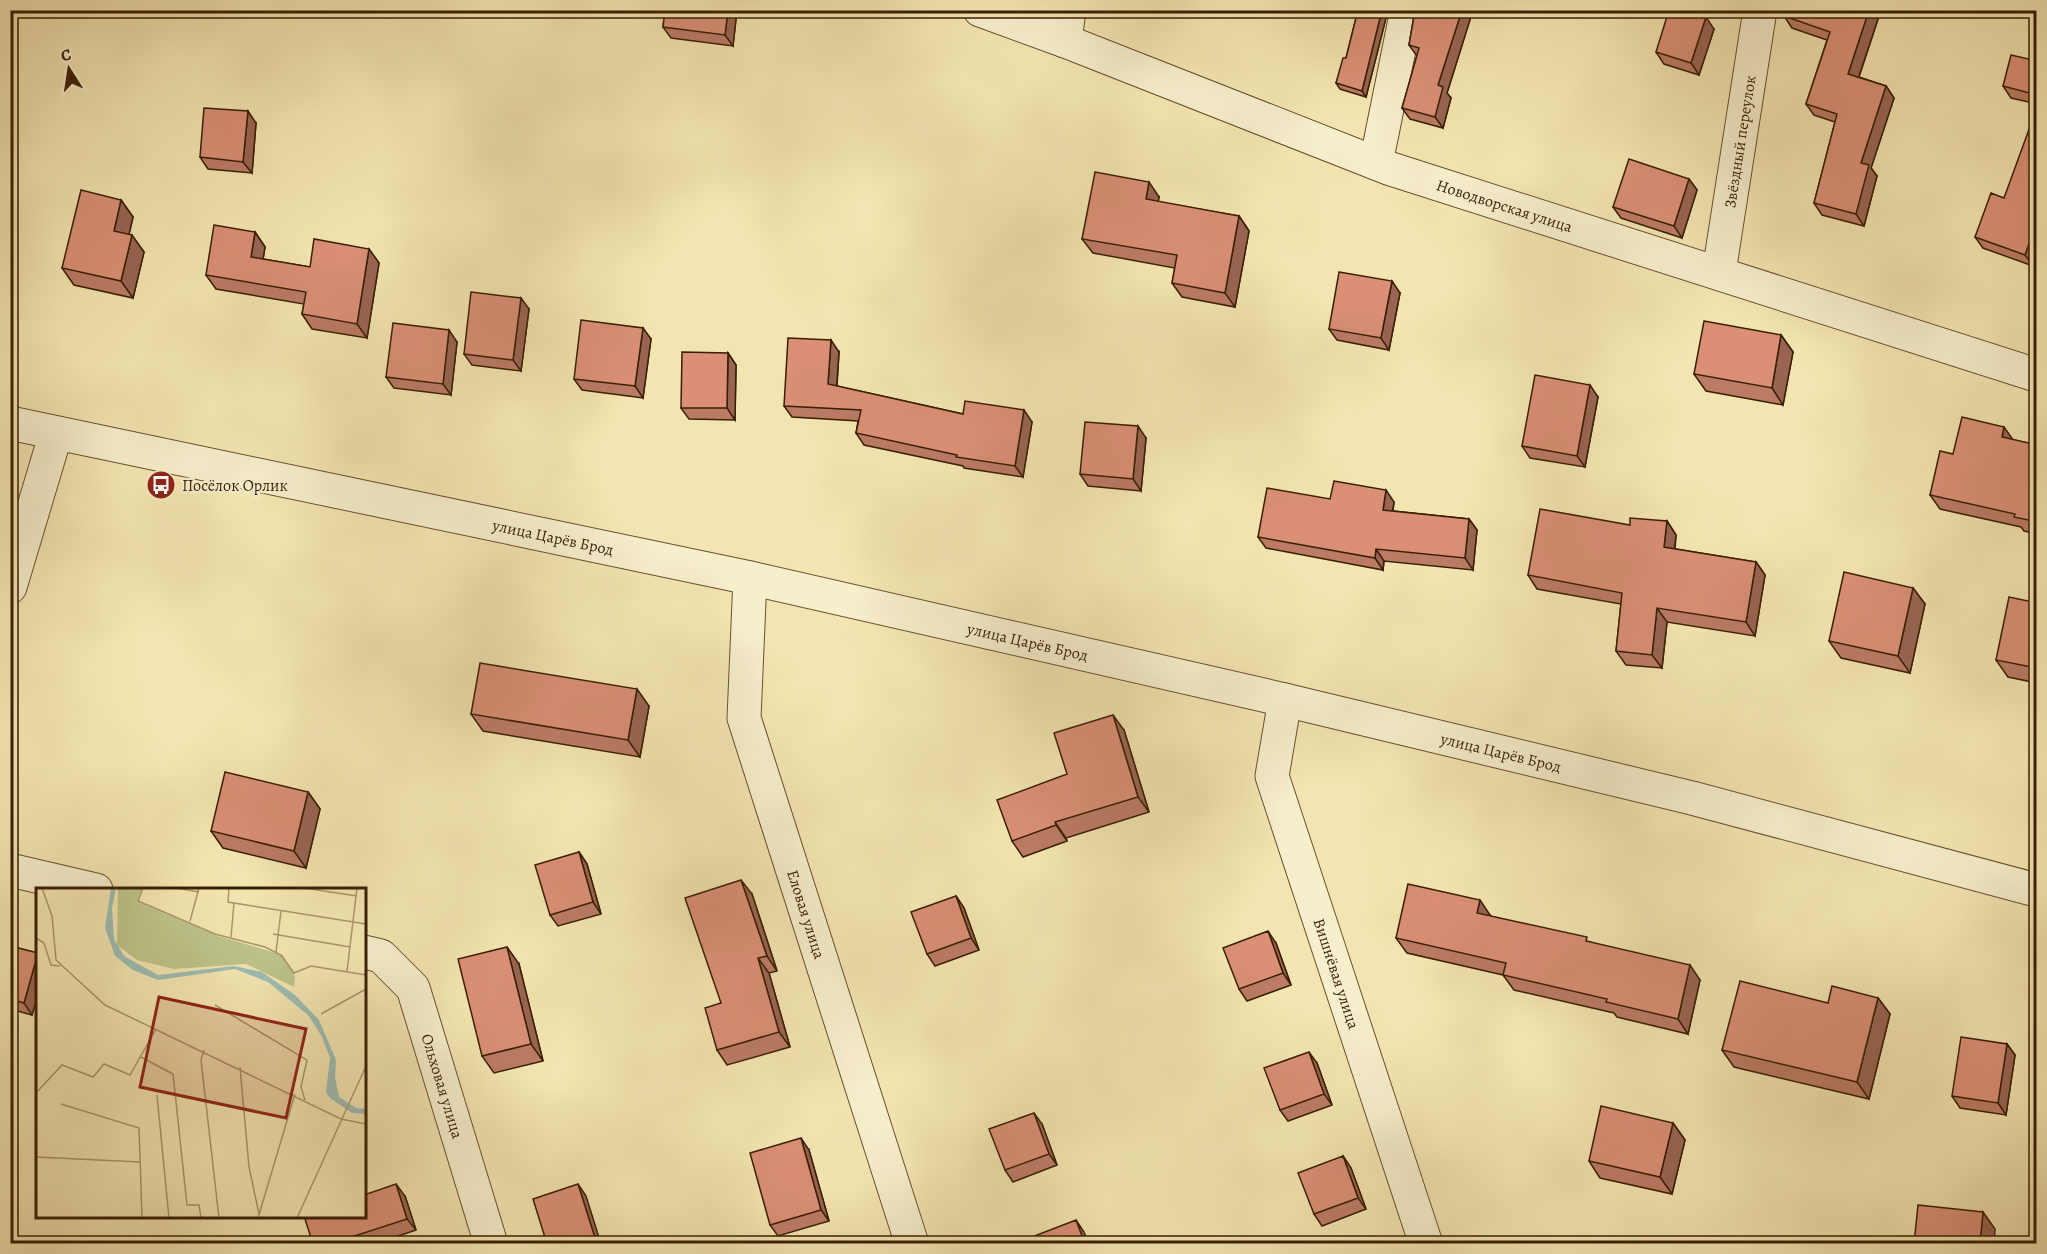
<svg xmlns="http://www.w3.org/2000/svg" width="2047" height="1254" viewBox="0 0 2047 1254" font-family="Alegreya,serif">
  <rect width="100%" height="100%" fill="#f3e5b1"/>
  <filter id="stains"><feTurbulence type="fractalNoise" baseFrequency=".00333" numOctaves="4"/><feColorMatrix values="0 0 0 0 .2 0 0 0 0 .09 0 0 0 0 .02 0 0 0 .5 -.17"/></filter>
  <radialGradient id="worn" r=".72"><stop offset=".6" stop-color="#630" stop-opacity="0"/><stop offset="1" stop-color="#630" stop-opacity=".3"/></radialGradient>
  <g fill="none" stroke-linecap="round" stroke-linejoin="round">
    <!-- minor casing -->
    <g stroke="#68502e" stroke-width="35">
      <g id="minor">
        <path id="s1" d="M980,10L1065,41L1388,168L2036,375"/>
        <path d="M1065,41L1069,10"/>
        <path d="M1376,163L1407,10"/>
        <path id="s2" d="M1719,272L1760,10"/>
        <path id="s3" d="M10,423L750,578L1285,700L1692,798L2036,890"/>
        <path id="s4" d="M750,578L744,718L912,1244"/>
        <path d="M10,587L56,433"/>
        <path id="s5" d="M1285,700L1272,776L1426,1244"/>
        <path d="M10,870L96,890"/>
        <path id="s6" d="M364,952L381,956L413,988L491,1244"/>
      </g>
    </g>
    <!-- minor -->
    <use href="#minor" stroke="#f7eecc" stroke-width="33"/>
  </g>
  <!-- wall -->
  <path fill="#bb7b65" stroke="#391f03" stroke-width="1.5" d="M665,10H737L733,46L671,38L663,27Z
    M1358,10H1388L1366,97L1340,89L1336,83L1346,58Z
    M1415,10H1473L1447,93L1451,98L1443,128L1410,119L1402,108L1417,56L1409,45Z
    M1880,13L1859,77L1886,86L1894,98L1871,168L1877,176L1864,226L1822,215L1814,203L1835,122L1814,115L1806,104L1827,40L1792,28L1784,16Z
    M1714,29L1699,75L1664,64L1656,52Z
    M2037,61V104L2011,98L2003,86Z
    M256,123L252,173L208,169L200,157Z
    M2037,126V256L2033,266L1983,248L1975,237L2004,198Z
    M1689,179L1697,190L1682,238L1621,218L1613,207Z
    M1159,197L1158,202L1239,216L1249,231L1235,307L1182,297L1172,283L1175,268L1093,253L1082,239Z
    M121,200L133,217L129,234L144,252L133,298L74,285L62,268Z
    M255,232L265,247L263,259L310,267L369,249L379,263L367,338L312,329L302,314L304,304L216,289L206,275Z
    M1400,293L1389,350L1337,340L1329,329Z
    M529,309L521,371L472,365L464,354Z
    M1781,335L1793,352L1783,405L1706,391L1694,374Z
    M651,339L643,398L582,390L574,379Z
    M457,342L451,395L394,388L386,377Z
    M839,352L837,386L963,414L1032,422L1023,477L964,468L963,466L864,445L856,433L858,421L792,417L784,406Z
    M728,353L736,365L735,420L689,419L681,408Z
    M1598,397L1585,467L1530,458L1522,446Z
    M1146,438L1141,491L1088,486L1080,474Z
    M2014,440L2037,445V534L2024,531L2021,527L1940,509L1930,495L1953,454Z
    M1330,499L1394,502L1393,511L1469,519L1477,530L1473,570L1384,561L1383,570L1266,548L1258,537Z
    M1667,521L1676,535L1675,549L1756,562L1765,575L1755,636L1667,622L1662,668L1626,665L1616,651L1621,604L1537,589L1528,575L1630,525Z
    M1913,588L1925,604L1910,673L1841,658L1829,641Z
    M2037,603V683L2008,677L1996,660Z
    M649,706L640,757L483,731L471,714Z
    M1124,730L1149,812L1066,838L1067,841L1023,857L1012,841Z
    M308,792L320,809L306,868L223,848L211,831Z
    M579,852L587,864L601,914L558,926L550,915Z
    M752,894L777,971L769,973L790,1047L727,1065L717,1050L721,1003Z
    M956,896L964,908L979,950L935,966L927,954Z
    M1490,915V916L1590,942L1700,980L1688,1034L1617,1017L1614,1013L1514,990L1503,975L1407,953L1396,938Z
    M1276,943L1291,985L1247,1001L1239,989Z
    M10,946L38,953V995L32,1015L10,1009Z
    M519,964L543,1061L494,1073L482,1056Z
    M1878,998L1890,1014L1869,1099L1734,1067L1722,1050L1828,1003Z
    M2007,1044L2015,1055L2006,1115L1960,1108L1952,1096Z
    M1317,1063L1332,1105L1288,1121L1280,1110Z
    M1673,1123L1685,1140L1672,1194L1600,1178L1589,1161Z
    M1042,1124L1057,1165L1013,1182L1005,1170Z
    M809,1150L829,1221L778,1236L770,1225Z
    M1343,1156L1351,1168L1366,1209L1322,1226L1314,1214Z
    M405,1196L416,1230L375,1244H313Z"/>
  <!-- shaded-wall -->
  <path fill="#996453" stroke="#391f03" stroke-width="1.5" d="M728,10H737L733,46L725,35Z
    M1382,10H1388L1366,97L1362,91Z
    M1462,10H1473L1447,93L1451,98L1443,128L1435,117L1438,85Z
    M1869,10H1878L1880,13L1856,85L1848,74Z
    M1706,17L1714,29L1699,75L1691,63Z
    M1886,86L1894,98L1871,168L1877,176L1864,226L1856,214L1861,163Z
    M248,111L256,123L252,173L243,162Z
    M1689,179L1697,190L1682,238L1674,226Z
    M1149,182L1159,197L1156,214L1146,199Z
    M121,200L133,217L126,248L114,231Z
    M1239,216L1249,231L1235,307L1225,293Z
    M2037,222V256L2033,266L2025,255Z
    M255,232L265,247L261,272L251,257Z
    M132,235L144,252L133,298L121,281Z
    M369,249L379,263L367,338L357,324Z
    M1392,281L1400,293L1389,350L1381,338Z
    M521,298L529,309L521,371L513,360Z
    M643,328L651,339L643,398L635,386Z
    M449,330L457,342L451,395L443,384Z
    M1781,335L1793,352L1783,405L1772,388Z
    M831,340L839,352L836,396L828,384Z
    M728,353L736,365L735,420L727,408Z
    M1590,385L1598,397L1585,467L1577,456Z
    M1024,410L1032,422L1023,477L1015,466Z
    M1138,426L1146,438L1141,491L1133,479Z
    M2004,427L2014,441L2002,437Z
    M1386,490L1394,502L1391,522L1383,510Z
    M1469,519L1477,530L1473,570L1465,558Z
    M1667,521L1676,535L1673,561L1664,547Z
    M1376,549L1384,561L1383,570L1375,558Z
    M1756,562L1765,575L1755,636L1746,622Z
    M1913,588L1925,604L1910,673L1898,656Z
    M1657,608L1667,622L1662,668L1652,655Z
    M637,689L649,706L640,757L628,740Z
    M1113,715L1124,730L1149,812L1138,797Z
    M308,792L320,809L306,868L294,851Z
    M1055,822L1066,838L1067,841L1056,825Z
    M579,852L587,864L601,914L593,902Z
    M741,880L752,894L777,971L767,956Z
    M956,896L964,908L979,950L971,938Z
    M1480,900L1490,915L1487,928L1477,913Z
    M1268,931L1276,943L1291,985L1283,973Z
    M507,947L519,964L543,1061L531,1044Z
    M38,953V995L32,1015L24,1003Z
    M758,958L769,973L790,1047L779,1032Z
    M1690,965L1700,980L1688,1034L1678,1019Z
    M1878,998L1890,1014L1869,1099L1857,1082Z
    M2007,1044L2015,1055L2006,1115L1998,1103Z
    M1309,1052L1317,1063L1332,1105L1324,1094Z
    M1034,1113L1042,1124L1057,1165L1049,1154Z
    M1673,1123L1685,1140L1672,1194L1660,1177Z
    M801,1138L809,1150L829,1221L821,1210Z
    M1343,1156L1351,1168L1366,1209L1358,1198Z
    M396,1184L405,1196L416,1230L407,1219Z
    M578,1184L586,1196L601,1244H597Z
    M1983,1212L1995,1229L1994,1244H1980Z
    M1076,1220L1084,1232L1089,1244H1085Z"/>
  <!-- building -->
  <path fill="#da8f76" stroke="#391f03" stroke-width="1.5" d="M665,10H728L725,35L663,27Z
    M1358,10H1382L1362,91L1336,83L1343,58H1346Z
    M1415,10H1462L1438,85L1443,87L1435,117L1402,108L1419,48L1409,45Z
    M1669,10H1685L1706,17L1691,63L1656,52Z
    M1786,10H1869L1848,74L1886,86L1861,163L1869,165L1856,214L1814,203L1837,114L1806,104L1830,32L1784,16Z
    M2011,55L2037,61V95L2003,86Z
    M204,108L248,111L243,162L200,157Z
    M2031,124L2037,126V222L2025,255L1975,237L1991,193L2004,198Z
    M1629,159L1689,179L1674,226L1613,207Z
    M1095,172L1149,182L1146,199L1239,216L1225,293L1172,283L1177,255L1082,239Z
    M81,190L121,200L114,231L132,235L121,281L62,268Z
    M214,225L255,232L251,257L310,267L314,239L369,249L357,324L302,314L306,292L206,275Z
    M1339,272L1392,281L1381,338L1329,329Z
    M471,292L521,298L513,360L464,354Z
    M581,320L643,328L635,386L574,379Z
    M1704,321L1781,335L1772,388L1694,374Z
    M393,323L449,330L443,384L386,377Z
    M788,338L831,340L828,384L963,414L965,401L1024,410L1015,466L956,457L957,455L856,433L861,410L784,406Z
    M682,352L728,353L727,408H681Z
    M1535,375L1590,385L1577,456L1522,446Z
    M1962,417L2004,427L2002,437L2037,445V522L2014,517L2015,514L1930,495L1940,451L1953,454Z
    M1085,422L1138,426L1133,479L1080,474Z
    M1334,481L1386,490L1383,510L1469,519L1465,558L1376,549L1375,558L1258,537L1267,488L1330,499Z
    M1540,509L1630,525V518L1667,521L1664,547L1756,562L1746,622L1657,608L1652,655L1616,651L1622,593L1528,575Z
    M1844,572L1913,588L1898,656L1829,641Z
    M2009,597L2037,603V668L1996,660Z
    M480,663L637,689L628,740L471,714Z
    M1113,715L1138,797L1055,822L1056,825L1012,841L997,800L1067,774L1054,733Z
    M225,772L308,792L294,851L211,831Z
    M579,852L593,902L550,915L535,865Z
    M741,880L767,956L758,958L779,1032L717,1050L705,1008L721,1003L685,898Z
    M1408,884L1480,900L1477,913L1587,937L1586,941L1690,965L1678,1019L1606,1002L1607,999L1503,975L1506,963L1396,938Z
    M956,896L971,938L927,954L911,912Z
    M1268,931L1283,973L1239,989L1223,948Z
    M10,946L38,953L24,1003L10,999Z
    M507,947L531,1044L482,1056L458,959Z
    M1740,981L1828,1003L1832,986L1878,998L1857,1082L1722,1050Z
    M1961,1037L2007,1044L1998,1103L1952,1096Z
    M1309,1052L1324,1094L1280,1110L1264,1068Z
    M1601,1106L1673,1123L1660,1177L1589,1161Z
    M1034,1113L1049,1154L1005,1170L989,1129Z
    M801,1138L821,1210L770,1225L750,1153Z
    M1343,1156L1358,1198L1314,1214L1298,1173Z
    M396,1184L407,1219L330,1244H313L304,1216H364V1195Z
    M578,1184L597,1244H547L533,1199Z
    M1918,1205L1983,1212L1980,1244H1914Z
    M1076,1220L1085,1244H1035L1032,1237Z"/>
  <!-- icons -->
  <defs>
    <g id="bus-disc" transform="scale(1.5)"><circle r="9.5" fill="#8f2418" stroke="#f7eecc"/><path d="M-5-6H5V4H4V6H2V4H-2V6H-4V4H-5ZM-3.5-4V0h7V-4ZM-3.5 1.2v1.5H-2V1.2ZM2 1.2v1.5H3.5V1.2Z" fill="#fff"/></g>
  </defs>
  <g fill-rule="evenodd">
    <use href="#bus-disc" x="161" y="485"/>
  </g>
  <g text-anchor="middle" stroke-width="4.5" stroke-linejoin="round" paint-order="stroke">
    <!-- street labels -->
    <g font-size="16" fill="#391f03" stroke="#f7eecc">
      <text dy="6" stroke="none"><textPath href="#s2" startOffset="132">Звёздный переулок</textPath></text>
      <text dy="6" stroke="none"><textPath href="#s1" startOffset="560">Новодворская улица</textPath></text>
      <text dy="6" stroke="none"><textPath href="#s3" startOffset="555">улица Царёв Брод</textPath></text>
      <text dy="6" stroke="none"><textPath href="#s3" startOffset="1041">улица Царёв Брод</textPath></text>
      <text dy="6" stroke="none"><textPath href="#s3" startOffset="1527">улица Царёв Брод</textPath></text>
      <text dy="6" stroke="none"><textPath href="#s4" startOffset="346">Еловая улица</textPath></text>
      <text dy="6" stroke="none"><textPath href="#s5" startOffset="285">Вишнёвая улица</textPath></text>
      <text dy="6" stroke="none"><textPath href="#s6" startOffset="165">Ольховая улица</textPath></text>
    </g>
    <!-- poi labels -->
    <g font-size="16" fill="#391f03" stroke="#f7eecc" text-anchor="start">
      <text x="182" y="491">Посёлок Орлик</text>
    </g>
  </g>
  <!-- overview -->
  <g transform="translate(36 888)">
    <rect width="330" height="330" fill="#f3e5b1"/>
    <path d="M82,0H106L101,14L182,48L247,67L259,88L258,99L210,76L138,81L101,72L81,57Z" fill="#bdc48a"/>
    <path d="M75,0H80L76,20L78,51L88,68L122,87L198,78L226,84L259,107L283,132L300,172L299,190L303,209L320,220L330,221V226L316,225L294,210L290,204L294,170L286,149L273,128L232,94L199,81L122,92L97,82L79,68L69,40Z" fill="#9dbdb3"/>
    <path fill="none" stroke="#a9966b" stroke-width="1.5" d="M6,0L16,28L20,72L69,117L305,231L330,236M107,0L102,13L179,46L229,59L245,67L258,85L275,78L330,87M140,0L163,4M193,0L192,14L330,36M268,0L321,8M154,33L163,0M237,46L314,59M195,49L198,15M0,50L8,55L15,77L24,78M240,64L245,23M311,83L321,0M179,117L271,172L265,199L269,212M285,126L330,101M168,162L165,172L183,330M105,169L137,186L151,317H163L165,330M204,179L213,279L223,326M0,205L26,177L57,189L68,176L94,187L120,141M121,207L133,330M25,216L103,240L106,330M0,269L104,274M222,330L259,206M261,330L330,178"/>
    <path fill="#8f2418" fill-opacity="0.15" stroke="#8f2418" stroke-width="3" d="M123,109L270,141L250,230L104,199Z"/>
    <rect width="330" height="330" fill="none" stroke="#391f03" stroke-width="3"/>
  </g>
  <!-- margin -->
  <rect width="2047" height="1254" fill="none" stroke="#f3e5b1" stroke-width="36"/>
  <rect x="12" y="12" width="2023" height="1230" fill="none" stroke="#391f03" stroke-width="3"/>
  <rect x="18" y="18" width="2011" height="1218" fill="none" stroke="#391f03" stroke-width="1.5"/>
  <!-- north arrow -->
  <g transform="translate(69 69) rotate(348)" stroke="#f7eecc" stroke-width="4.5" paint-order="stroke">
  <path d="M0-4.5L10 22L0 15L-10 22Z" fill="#391f03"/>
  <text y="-9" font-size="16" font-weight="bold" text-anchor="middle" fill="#391f03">С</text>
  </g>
  <rect width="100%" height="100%" filter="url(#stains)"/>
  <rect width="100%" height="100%" fill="url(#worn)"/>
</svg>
